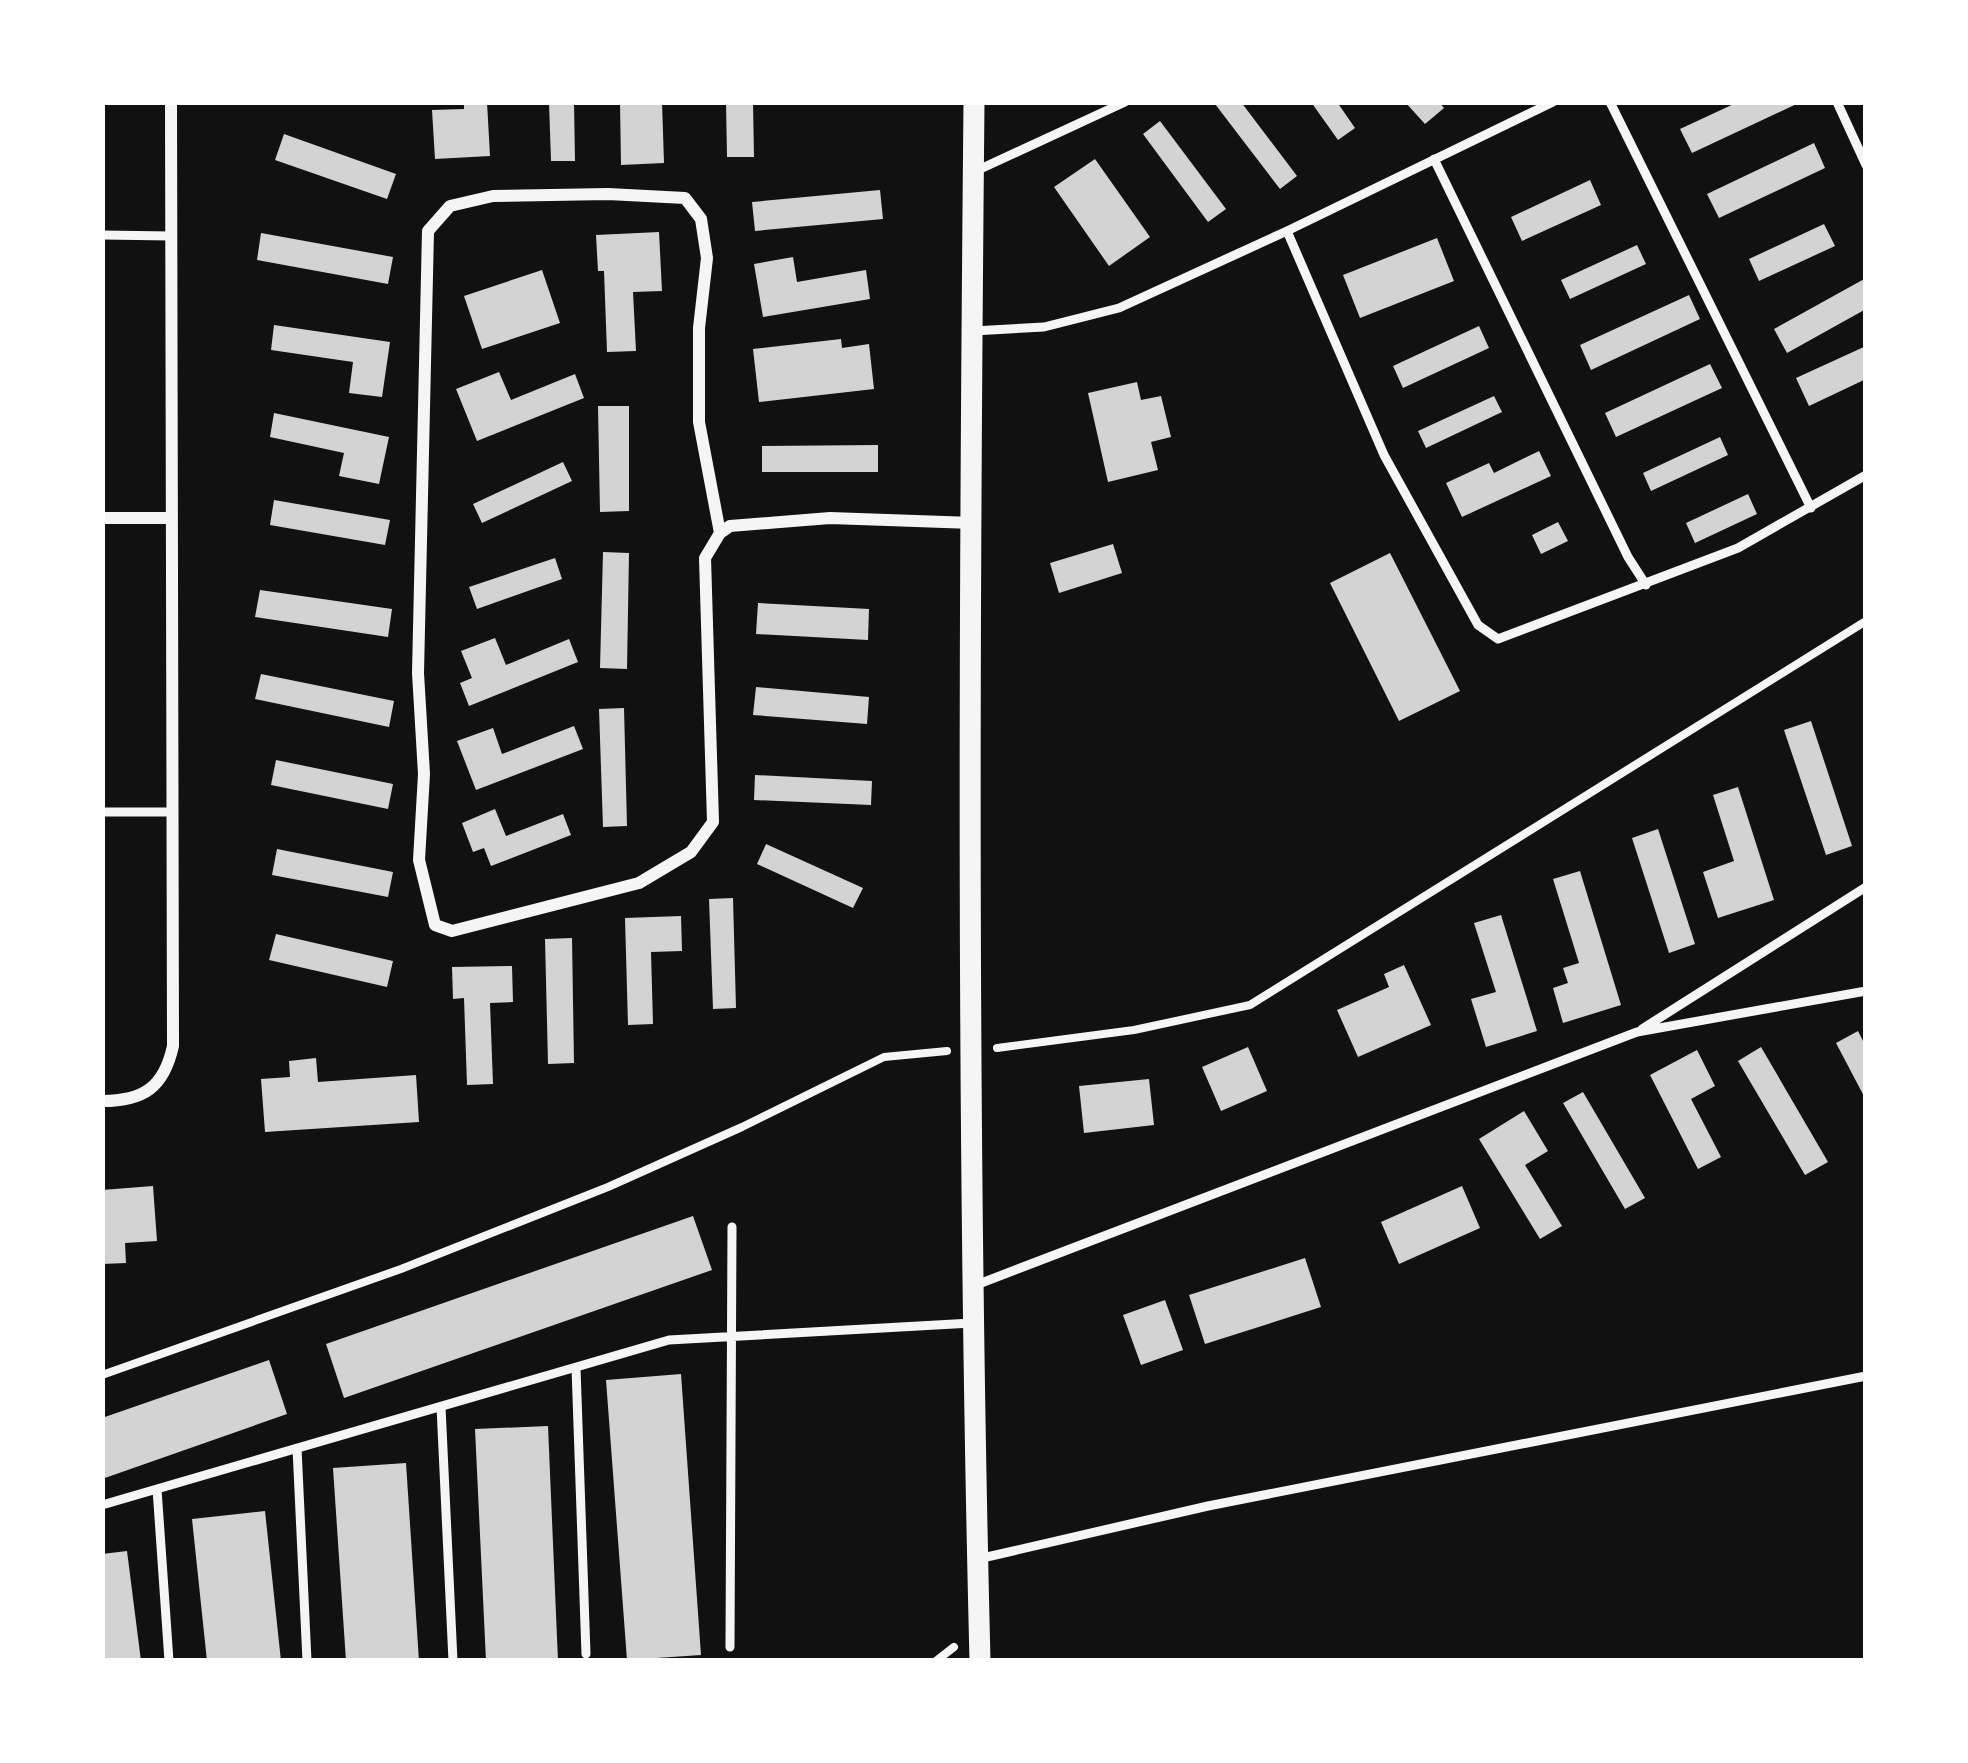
<svg xmlns="http://www.w3.org/2000/svg" width="1968" height="1763" viewBox="0 0 1968 1763" font-family="Montserrat,sans-serif">
  <rect width="100%" height="100%" fill="#111"/>
  <!-- building -->
  <path fill="#d3d3d3" d="M464,102H487L490,156L435,159L432,110L464,109Z
    M549,102H574L575,161H551Z
    M620,102H662L664,163L621,165Z
    M726,102H753L754,157H727Z
    M1218,102H1241L1297,176L1280,189L1215,104Z
    M1311,102H1337L1355,128L1338,140Z
    M1405,102H1439L1444,108L1425,124Z
    M1738,102H1801L1692,153L1680,129Z
    M1160,121L1226,209L1208,222L1143,134Z
    M284,134L396,174L387,199L275,160Z
    M1814,143L1825,168L1719,218L1707,194Z
    M1095,159L1150,237L1109,266L1054,187Z
    M1590,180L1601,205L1522,241L1511,217Z
    M880,190L883,219L755,231L752,202Z
    M1824,224L1835,246L1759,281L1749,259Z
    M659,232L662,291L633,292L636,351L607,352L604,271H598L596,235Z
    M261,233L393,257L388,284L257,260Z
    M1437,238L1454,281L1360,318L1343,275Z
    M1637,245L1646,264L1570,299L1561,280Z
    M793,257L797,282L866,270L870,299L763,317L754,264Z
    M542,270L560,323L482,349L464,296Z
    M1866,278V309L1787,353L1774,329Z
    M1689,295L1700,319L1591,370L1580,345Z
    M274,325L390,342L382,397L349,393L353,362L271,350Z
    M1479,326L1489,348L1403,388L1393,366Z
    M841,339L842,348L869,344L874,389L759,402L753,349Z
    M1866,346V379L1809,406L1796,378Z
    M1710,364L1722,388L1616,437L1605,413Z
    M499,372L511,400L575,374L584,398L477,441L456,389Z
    M1137,382L1141,400L1161,396L1171,437L1151,442L1158,470L1108,482L1088,393Z
    M1494,396L1502,412L1426,448L1418,431Z
    M598,406H629V511L600,512Z
    M274,413L389,437L379,484L339,476L344,453L270,437Z
    M1720,437L1728,455L1651,491L1643,473Z
    M878,445V472H762V446Z
    M1539,451L1551,476L1462,517L1446,483L1489,463L1494,473Z
    M563,462L572,481L482,523L473,504Z
    M1748,494L1757,514L1695,543L1686,523Z
    M274,500L390,520L385,545L270,525Z
    M1558,522L1568,541L1541,554L1532,535Z
    M1113,544L1122,573L1059,593L1050,563Z
    M603,552L629,553L627,669L600,668Z
    M1390,553L1460,691L1399,721L1330,583Z
    M555,558L562,579L477,609L469,587Z
    M260,590L392,609L388,637L255,617Z
    M758,603L869,609L868,640L756,634Z
    M495,638L506,665L569,639L578,662L469,706L460,683L472,678L461,651Z
    M261,674L394,701L389,727L255,699Z
    M756,687L869,697L867,724L753,715Z
    M624,708L627,826L603,827L599,709Z
    M1811,721L1852,846L1826,855L1784,730Z
    M574,726L583,749L476,790L457,741L493,728L502,754Z
    M276,760L393,784L388,809L271,785Z
    M755,775L872,781L871,805L754,800Z
    M1738,787L1774,900L1718,918L1703,872L1734,861L1713,795Z
    M495,809L506,836L563,814L571,835L491,866L484,848L473,852L462,823Z
    M1658,829L1695,944L1669,953L1632,838Z
    M766,844L863,888L853,908L757,864Z
    M277,849L393,872L388,897L272,875Z
    M1580,871L1621,1005L1563,1023L1553,988L1568,983L1563,968L1579,963L1553,879Z
    M733,898L736,1008L713,1009L709,899Z
    M1501,915L1537,1031L1486,1047L1471,999L1496,992L1474,923Z
    M681,916L682,951L651,952L653,1024L628,1025L625,918Z
    M276,934L393,961L387,987L269,960Z
    M572,938L574,1063L548,1064L545,939Z
    M1404,965L1431,1025L1358,1057L1337,1010L1389,987L1384,974Z
    M512,966L513,1002L490,1003L493,1084L467,1085L464,998L453,999L452,967Z
    M1858,1031L1866,1047V1100L1836,1043Z
    M1248,1047L1267,1091L1221,1111L1202,1067Z
    M1761,1047L1828,1162L1805,1175L1738,1061Z
    M1697,1050L1715,1086L1691,1099L1721,1157L1698,1169L1650,1075Z
    M316,1058L318,1082L416,1075L419,1122L265,1132L261,1079L290,1077L289,1061Z
    M1149,1079L1154,1125L1084,1133L1079,1086Z
    M1583,1092L1645,1198L1625,1209L1563,1103Z
    M1524,1111L1548,1151L1525,1165L1562,1226L1540,1239L1479,1139Z
    M153,1186L157,1241L125,1243L126,1263L102,1264V1190Z
    M1462,1186L1480,1228L1399,1264L1381,1222Z
    M693,1216L712,1270L344,1398L326,1344Z
    M1305,1258L1321,1307L1205,1344L1189,1295Z
    M1165,1300L1183,1350L1141,1365L1123,1315Z
    M269,1360L287,1414L102,1479V1418Z
    M681,1374L701,1655L627,1660L606,1380Z
    M548,1426L558,1661H486L475,1429Z
    M406,1463L419,1661H346L333,1468Z
    M265,1511L281,1661H207L192,1519Z
    M127,1551L141,1661H102V1554Z"/>
  <g fill="none" stroke-linecap="round" stroke-linejoin="round">
    <!-- path -->
    <path stroke="#f5f5f5" stroke-width="8" d="M997,1048L1134,1030L1250,1005L1866,621
      M102,1375L401,1269L608,1187L742,1127L884,1057L947,1051
      M936,1661L954,1647"/>
    <!-- service -->
    <path stroke="#f5f5f5" stroke-width="9" d="M1610,102L1811,508
      M1837,102L1866,165
      M1434,159L1628,557L1646,585
      M978,170L1125,102
      M1287,231L1384,455L1478,625L1498,639L1738,548L1866,475
      M102,235L171,236
      M973,331L1044,327L1119,308L1287,231L1553,102
      M102,812H172
      M1642,1029L1866,887
      M976,1285L1637,1032L1866,991
      M576,1368L586,1654
      M441,1407L453,1661
      M297,1448L307,1661
      M157,1489L169,1661
      M102,1505L669,1340L972,1323
      M978,1559L1208,1506L1866,1376
      M730,1647L732,1227"/>
    <!-- minor -->
    <path stroke="#f5f5f5" stroke-width="12" d="M608,194L685,198L701,219L707,258L699,328V422L720,533L705,558L713,822L691,852L639,883L452,931L435,925L419,860L424,774L418,673L428,231L450,206L493,196Z
      M102,518H170
      M720,533L730,526L830,518L973,523
      M102,1101C144,1101 164,1087 173,1046L171,102"/>
    <!-- tertiary -->
    <path stroke="#f5f5f5" stroke-width="21" d="M974,102C969,622 967,1141 980,1661"/>
  </g>
  <!-- border -->
  <rect width="1968" height="1763" fill="none" stroke="#ffffff" stroke-width="210"/>
</svg>
